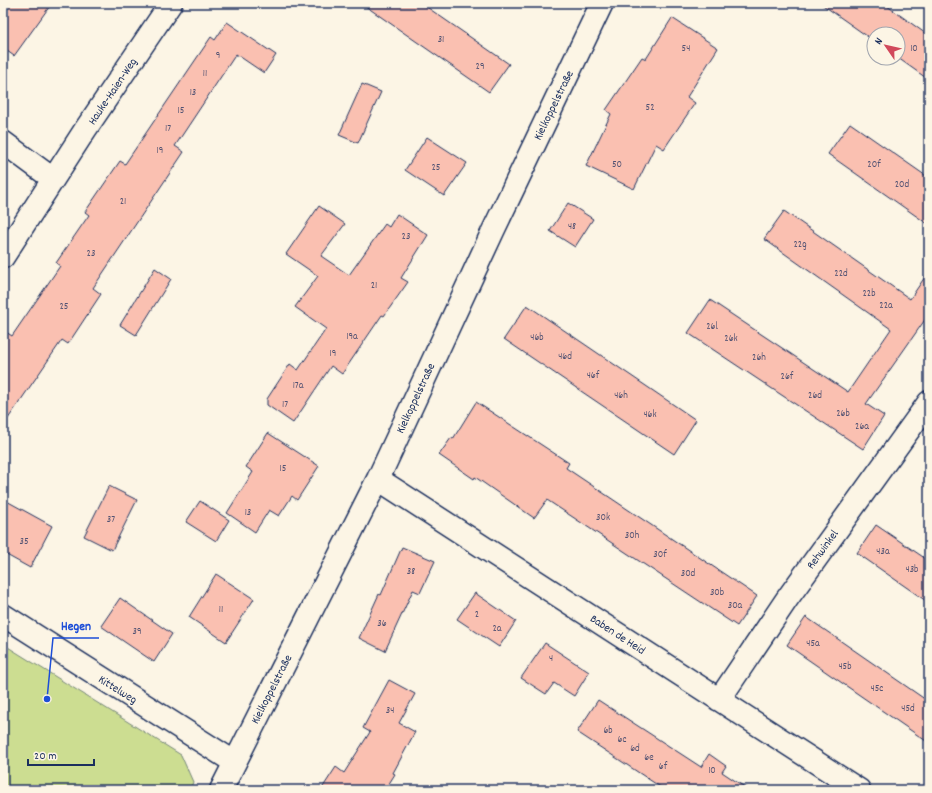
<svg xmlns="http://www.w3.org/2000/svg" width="932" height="793" viewBox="0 0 932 793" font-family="Dekko,sans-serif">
  <rect width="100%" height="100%" fill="#fcf5e5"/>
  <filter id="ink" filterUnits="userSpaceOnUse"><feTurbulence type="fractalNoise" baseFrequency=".025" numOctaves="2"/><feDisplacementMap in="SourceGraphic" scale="8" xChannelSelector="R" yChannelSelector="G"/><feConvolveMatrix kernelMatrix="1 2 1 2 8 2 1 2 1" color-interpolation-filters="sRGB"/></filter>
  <g filter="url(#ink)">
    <!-- green -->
    <path fill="#ccdd91" stroke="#748678" d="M3,644L181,755L193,782L190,790H3Z"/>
    <!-- building -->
    <path fill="#fac0b1" stroke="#1b2f5e" d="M9,3H52L14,56L3,48V11Z
      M361,3H421L509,64L489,92Z
      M820,3H883L929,36V80L898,58V34H874V41Z
      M672,18L718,48L687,97L695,103L664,149L656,144L634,189L586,166L611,114L606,110L642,57L646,59Z
      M227,22L276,55L264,73L236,54L175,146L184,152L93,288L101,294L68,344L62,340L3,426V330L12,336L60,266L56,263L89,215L85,212L120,161L125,164L211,37L215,40Z
      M362,84L381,92L358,143L339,135Z
      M850,123L929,178V225L828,154Z
      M427,137L467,163L444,196L405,170Z
      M568,203L593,219L575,247L550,231Z
      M319,206L345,224L321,256L349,275L385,224L389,227L397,214L428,235L401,278L408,282L384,316L382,315L342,374L331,366L293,423L267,405V399L290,364L298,370L326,329L295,307L318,276L286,254Z
      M784,211L910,299L929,271V314L866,404L884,416L863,449L688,333L710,300L848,392L891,329L764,239Z
      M155,268L171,279L136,335L120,325Z
      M527,305L696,420L674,454L504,339Z
      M476,402L569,463L566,468L757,596L737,626L547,500L534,518L475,477L474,479L439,455L451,438L453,439Z
      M268,433L319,466L297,500L292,496L279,516L269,510L255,532L227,513L253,472L246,467Z
      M109,486L137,500L112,550L84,536Z
      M3,499L52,526L30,568L3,553Z
      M200,501L229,520L216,541L186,522Z
      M876,525L929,561V603L857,553Z
      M402,547L435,561L420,593L413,590L385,651L359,638L379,594L381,595Z
      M216,574L254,599L226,642L189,617Z
      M475,593L516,621L499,647L457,619Z
      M120,598L172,634L154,662L101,626Z
      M806,617L929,702V743L787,645Z
      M545,643L589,672L574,696L554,683L546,694L521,678Z
      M389,680L415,694L399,723L415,732L393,773L395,774L385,790H321L336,767L344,773L370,732L363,728Z
      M598,700L701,767L709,754L726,766L722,772L749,790H665L577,732Z"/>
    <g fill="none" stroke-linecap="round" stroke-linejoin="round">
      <!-- minor casing -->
      <g stroke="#1b2f5e" stroke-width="25">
        <path id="minor" d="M3,142L53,179
          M3,257L85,130L171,3
          M378,479L859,790
          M3,615L234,762
          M719,700L787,599L929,402
          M221,790L378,479L493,231L602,3"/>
      </g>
      <!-- minor -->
      <use href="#minor" stroke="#fcf5e5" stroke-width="22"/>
    </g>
  </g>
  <g text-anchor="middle" stroke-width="3" stroke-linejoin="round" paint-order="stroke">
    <!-- number labels -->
    <g font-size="10" fill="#535373">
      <text x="441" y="42">31</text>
      <text x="686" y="51">54</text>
      <text x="914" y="51">10</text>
      <text x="218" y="58">9</text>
      <text x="480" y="69">29</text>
      <text x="205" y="76">11</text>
      <text x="193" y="95">13</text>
      <text x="650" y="110">52</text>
      <text x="181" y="113">15</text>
      <text x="168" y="131">17</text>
      <text x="160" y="153">19</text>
      <text x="617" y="167">50</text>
      <text x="874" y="167">20f</text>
      <text x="436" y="170">25</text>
      <text x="902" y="187">20d</text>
      <text x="123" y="204">21</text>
      <text x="572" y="229">48</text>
      <text x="406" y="239">23</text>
      <text x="800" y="247">22g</text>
      <text x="91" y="256">23</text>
      <text x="841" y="276">22d</text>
      <text x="374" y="288">21</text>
      <text x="869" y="296">22b</text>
      <text x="886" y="308">22a</text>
      <text x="64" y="309">25</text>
      <text x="712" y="329">26l</text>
      <text x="352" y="339">19a</text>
      <text x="537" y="340">46b</text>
      <text x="731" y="341">26k</text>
      <text x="333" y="356">19</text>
      <text x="565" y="359">46d</text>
      <text x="759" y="360">26h</text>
      <text x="593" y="378">46f</text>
      <text x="787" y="379">26f</text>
      <text x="298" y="388">17a</text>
      <text x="621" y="398">46h</text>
      <text x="815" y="398">26d</text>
      <text x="285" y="407">17</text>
      <text x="843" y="416">26b</text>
      <text x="650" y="417">46k</text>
      <text x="862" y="429">26a</text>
      <text x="283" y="471">15</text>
      <text x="248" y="515">13</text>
      <text x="603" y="520">30k</text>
      <text x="111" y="522">37</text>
      <text x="632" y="538">30h</text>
      <text x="24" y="544">35</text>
      <text x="883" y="554">43a</text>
      <text x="660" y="557">30f</text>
      <text x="912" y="572">43b</text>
      <text x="411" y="574">38</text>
      <text x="688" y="576">30d</text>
      <text x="717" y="595">30b</text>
      <text x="735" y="608">30a</text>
      <text x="221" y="612">11</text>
      <text x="477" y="617">2</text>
      <text x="382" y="626">36</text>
      <text x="497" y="631">2a</text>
      <text x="137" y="634">39</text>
      <text x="813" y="646">45a</text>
      <text x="551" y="661">4</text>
      <text x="845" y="669">45b</text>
      <text x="877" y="691">45c</text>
      <text x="908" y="711">45d</text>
      <text x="390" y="713">34</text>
      <text x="608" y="733">6b</text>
      <text x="622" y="742">6c</text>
      <text x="635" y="751">6d</text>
      <text x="649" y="760">6e</text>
      <text x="663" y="769">6f</text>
      <text x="712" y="773">10</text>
    </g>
    <!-- street labels -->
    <g font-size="12" fill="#1b2f5e" stroke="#fcf5e5">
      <text transform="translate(112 91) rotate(-56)" y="4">Hauke-Haien-Weg</text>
      <text transform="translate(553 105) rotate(-64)" y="4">Kielkoppelstraße</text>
      <text transform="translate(415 398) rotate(-65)" y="4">Kielkoppelstraße</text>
      <text transform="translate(822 549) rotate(-54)" y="4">Rehwinkel</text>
      <text transform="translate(618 634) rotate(33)" y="4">Baben de Heid</text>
      <text transform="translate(118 689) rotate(32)" y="4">Kittelweg</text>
      <text transform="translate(271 689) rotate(-63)" y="4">Kielkoppelstraße</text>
    </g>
  </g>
  <!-- callouts -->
  <path fill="none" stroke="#1d4ed8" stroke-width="1.5" d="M47 699L53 638H99"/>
  <circle fill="#1d4ed8" stroke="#fcf5e5" stroke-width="1.5" cx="47" cy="699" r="4"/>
  <g font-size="13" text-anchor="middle" font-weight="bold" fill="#1d4ed8" stroke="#fcf5e5" stroke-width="3" stroke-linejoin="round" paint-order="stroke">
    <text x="76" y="630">Hegen</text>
  </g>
  <!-- margin -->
  <rect width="932" height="793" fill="none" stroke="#fcf5e5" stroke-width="16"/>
  <rect x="8" y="8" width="916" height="777" fill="none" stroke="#1b2f5e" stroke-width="1.5" filter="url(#ink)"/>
  <!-- north arrow -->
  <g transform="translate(886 46) rotate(304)"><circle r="19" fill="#fcf5e5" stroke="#a2a6af"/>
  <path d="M0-3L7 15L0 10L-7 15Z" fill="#d1495b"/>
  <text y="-6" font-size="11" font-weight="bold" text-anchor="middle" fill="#1b2f5e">N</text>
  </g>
  <!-- scale -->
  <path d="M28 759v6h66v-6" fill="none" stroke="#1b2f5e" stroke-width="2"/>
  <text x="34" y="759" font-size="12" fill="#1b2f5e" stroke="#fcf5e5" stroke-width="3" paint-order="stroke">20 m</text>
</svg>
